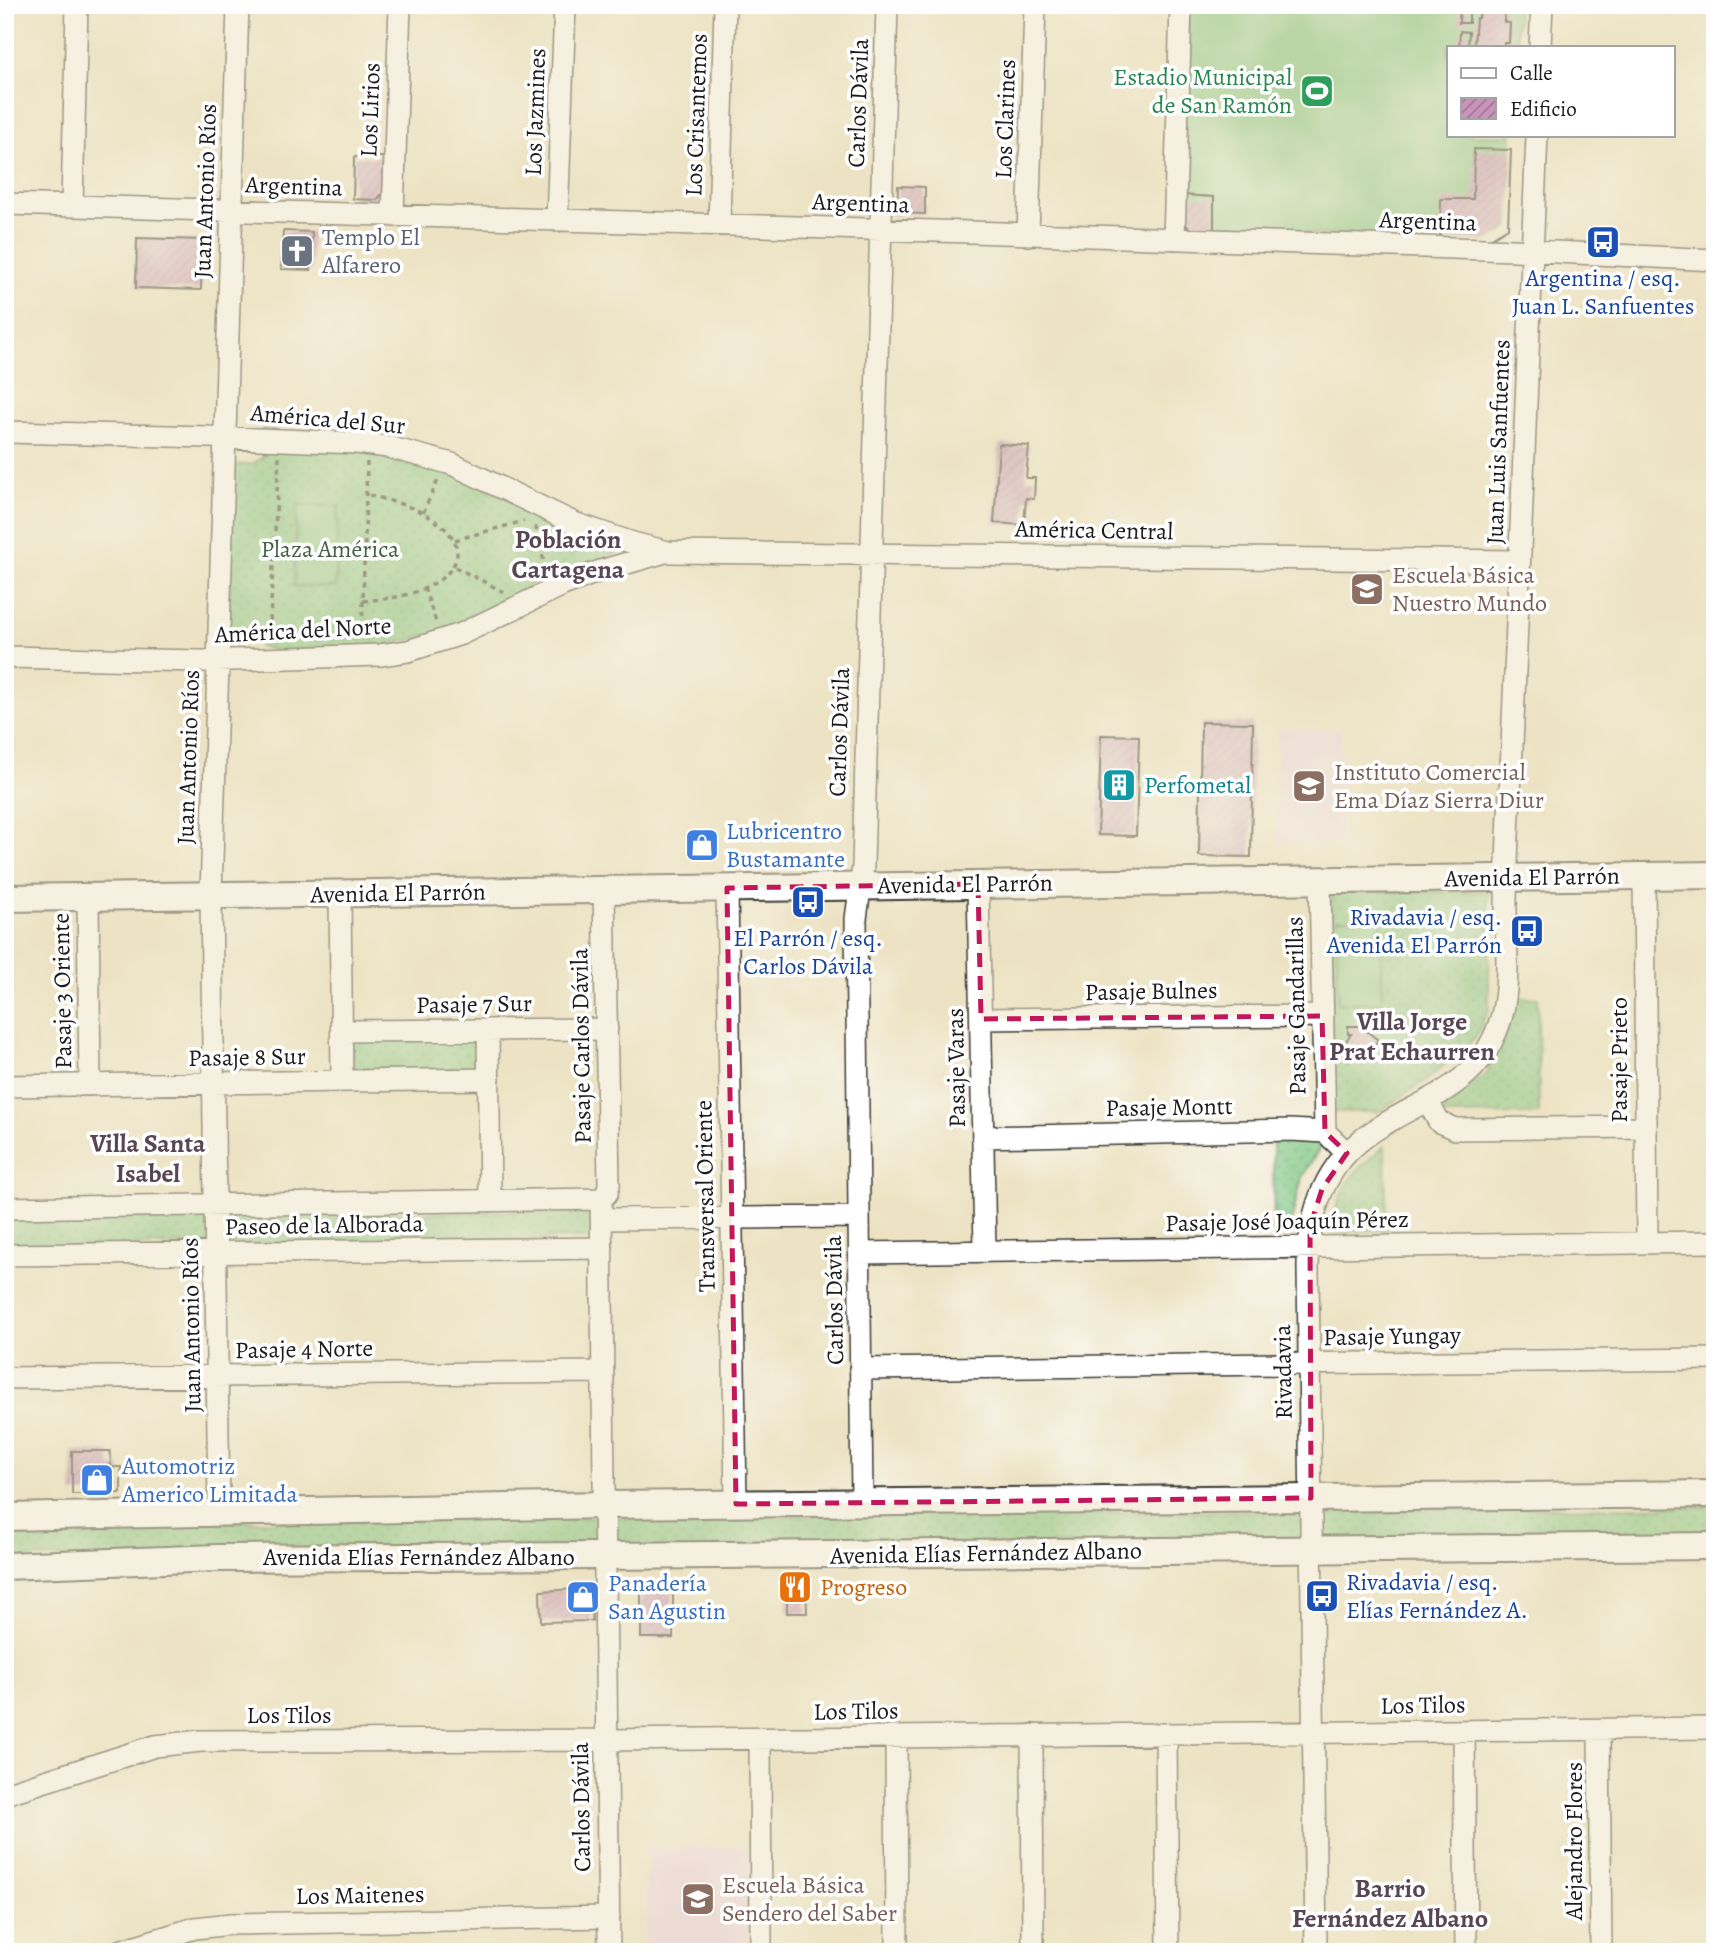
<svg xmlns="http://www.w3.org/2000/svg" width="1720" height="1957" viewBox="0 0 1720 1957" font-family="Alegreya,serif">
  <defs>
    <pattern id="grass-dots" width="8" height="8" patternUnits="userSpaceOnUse" patternTransform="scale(1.75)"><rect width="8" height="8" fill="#7fc681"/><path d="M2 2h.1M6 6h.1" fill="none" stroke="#67a069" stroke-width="1.8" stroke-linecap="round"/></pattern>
    <pattern id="building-hatch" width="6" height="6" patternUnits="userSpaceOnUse" patternTransform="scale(1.75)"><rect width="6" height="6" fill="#c994b9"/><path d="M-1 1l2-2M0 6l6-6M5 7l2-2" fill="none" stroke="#a27896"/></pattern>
  </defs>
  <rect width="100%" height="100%" fill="#fff"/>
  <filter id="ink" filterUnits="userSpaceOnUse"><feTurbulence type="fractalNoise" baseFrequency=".0143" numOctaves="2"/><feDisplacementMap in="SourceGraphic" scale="14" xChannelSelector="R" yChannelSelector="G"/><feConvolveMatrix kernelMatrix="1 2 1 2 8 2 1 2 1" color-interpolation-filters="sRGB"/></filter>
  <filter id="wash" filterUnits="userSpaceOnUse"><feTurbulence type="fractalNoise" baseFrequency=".00686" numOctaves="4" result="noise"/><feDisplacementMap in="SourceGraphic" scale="28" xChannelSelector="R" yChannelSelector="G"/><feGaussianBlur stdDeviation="1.57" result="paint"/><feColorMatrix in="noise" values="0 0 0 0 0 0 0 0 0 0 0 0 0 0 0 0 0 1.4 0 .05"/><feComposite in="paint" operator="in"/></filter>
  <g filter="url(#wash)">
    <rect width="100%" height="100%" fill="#ede3c4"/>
    <!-- built -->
    <path fill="#eed0e8" d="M1277,729L1341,730L1340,843H1277Z
      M646,1847H750L749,1952H646Z"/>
    <!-- grass -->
    <path fill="url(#grass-dots)" stroke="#4e714e" stroke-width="2" d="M272,449H364L454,473L507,498L557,528L617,553L531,585L458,628L384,646L275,651L259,646L255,633L228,634L232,465L253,464Z
      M1325,891L1489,892V1009L1475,1038L1427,1080L1378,1112H1329Z
      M1519,998H1538L1539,1114L1433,1115L1487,1073Z
      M480,1037L481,1075L351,1077L350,1039Z
      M1273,1136H1327L1302,1177L1289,1230L1274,1231Z
      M1385,1146L1387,1231L1330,1232C1341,1186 1347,1175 1385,1146Z
      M589,1210L597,1238L5,1248V1219Z
      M1715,1506V1538L5,1558V1526L88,1523Z"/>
    <!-- garden -->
    <path fill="#7fc681" stroke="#4e714e" stroke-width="2" d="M1187,5H1518L1516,47H1449V135H1512L1508,228L1488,240L1191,230L1181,220Z
      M297,505L338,506L336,587L294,586Z
      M1381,918L1382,1002L1338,1003L1337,919Z"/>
    <g id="blocks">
      <!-- building -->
      <path fill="url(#building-hatch)" d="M1460,5H1469V23H1459Z
        M1480,5H1505L1504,22L1510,23L1509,43H1504V47H1474L1476,18H1479Z
        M1460,31L1469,32L1468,47H1459Z
        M1474,149L1511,150L1508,228L1488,240L1440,239L1441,199H1473Z
        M354,157H384L383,193L377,200L353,199Z
        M898,186L925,187V214L897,213Z
        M1182,195L1214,197V231L1191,230L1181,220Z
        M283,231L312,232L311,270L281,269Z
        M137,238L202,240L201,290L136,288Z
        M999,444L1029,446L1026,478H1035L1034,499L1026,498L1024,525L994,523Z
        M1201,722L1253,723L1251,857L1199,856Z
        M1101,735L1139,736L1136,836L1098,835Z
        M691,835H713V855H691Z
        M1348,1026H1360L1378,1040L1365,1059L1355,1052L1349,1060L1338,1052L1351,1034H1348Z
        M72,1451H110L111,1467H121V1493L72,1494Z
        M651,1583H673V1638H641V1594Z
        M787,1584H806L807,1613H787Z
        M584,1589L591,1599L592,1621L541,1622L540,1591Z"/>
    </g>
  </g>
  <g filter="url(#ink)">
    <use href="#blocks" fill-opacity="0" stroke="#3b3a35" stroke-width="2"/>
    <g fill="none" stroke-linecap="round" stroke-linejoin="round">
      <!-- minor casing -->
      <g stroke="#3b3a35" stroke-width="24">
        <path id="minor" d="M1540,47L1542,5
          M5,204L970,232L1514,250L1715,260
          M72,206L77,5
          M393,216L400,5
          M557,221L565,5
          M719,225L725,5
          M1028,235L1035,5
          M1174,239L1181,5
          M5,432L209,437L356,443L388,447L452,464L574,523L633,543L668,552L1519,561
          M5,657L201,661L380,655L408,651L461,634L563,585L600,571L662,553
          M1644,876L1647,1243
          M1320,880L1325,1132
          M978,884L985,1251
          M727,888L736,1504
          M340,893L342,1081
          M88,897L90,1085
          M981,1019L1322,1016
          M488,1030L490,1201
          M342,1031L607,1029
          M5,1086L489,1079
          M1428,1102L1439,1122L1455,1129L1646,1127
          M983,1137L1290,1130L1325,1132L1347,1153
          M601,1199L609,1952
          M601,1199L607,1193L609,1185L604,889
          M5,1208L601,1199
          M602,1219L859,1217
          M860,1253L1715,1242
          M5,1255L602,1248
          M860,1369L1715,1359
          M5,1378L603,1372
          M862,1503L856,919L863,866L887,5
          M219,1511L211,895L238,5
          M1599,1730L1601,1952
          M1464,1731L1466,1952
          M1166,1734L1168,1952
          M1032,1735L1033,1952
          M896,1737L897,1952
          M760,1738L761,1952
          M5,1794L155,1746L201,1741L607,1740L1715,1728
          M116,1952L195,1928L231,1924L609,1917
          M1316,1952L1308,1266C1309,1217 1321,1173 1360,1141C1414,1097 1480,1095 1502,1015C1510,982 1506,945 1506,911C1506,864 1509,818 1511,771C1519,559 1528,347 1537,135"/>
      </g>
      <!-- major casing -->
      <g stroke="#3b3a35" stroke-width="30">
        <path id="major" d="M5,898L1715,875
          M5,1517L605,1505L1715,1494
          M5,1566L218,1558L605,1556L1715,1546"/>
      </g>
      <!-- path -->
      <path stroke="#3b3a35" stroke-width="3.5" stroke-dasharray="5 5" stroke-linecap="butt" d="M423,513L438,480
        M455,540L524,521
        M455,567L504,592
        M534,577L543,565V546L535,526
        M424,588L436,622
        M363,601C374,600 385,599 396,597C449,587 488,549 423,513C406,504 385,500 367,494
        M362,636L367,462
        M269,641L279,456"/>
      <!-- minor -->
      <use href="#minor" stroke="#fff" stroke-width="21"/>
      <!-- major -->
      <use href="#major" stroke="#fff" stroke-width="26"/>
    </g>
  </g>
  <!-- marked area -->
  <path d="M0 0H1720V1957H0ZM978,884L981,1019L1322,1016L1325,1132L1347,1153L1322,1189L1310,1227L1311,1498L736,1504L727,888Z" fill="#ede3c4" fill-opacity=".55" fill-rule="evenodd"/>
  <path fill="none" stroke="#c2185b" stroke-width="5" stroke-dasharray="14 9" stroke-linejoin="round" d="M978,884L981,1019L1322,1016L1325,1132L1347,1153L1322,1189L1310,1227L1311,1498L736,1504L727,888Z"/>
  <!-- icons -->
  <defs>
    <g id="stadium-square" transform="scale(1.75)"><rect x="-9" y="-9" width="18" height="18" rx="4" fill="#2e9e5b" stroke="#fff"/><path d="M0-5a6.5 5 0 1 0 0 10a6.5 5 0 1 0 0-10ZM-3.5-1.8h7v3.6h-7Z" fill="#fff"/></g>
    <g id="bus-square" transform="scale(1.75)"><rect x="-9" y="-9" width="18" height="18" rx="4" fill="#1a4fb4" stroke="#fff"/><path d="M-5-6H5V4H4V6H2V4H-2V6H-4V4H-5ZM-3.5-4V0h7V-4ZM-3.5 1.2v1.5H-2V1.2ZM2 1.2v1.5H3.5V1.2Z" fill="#fff"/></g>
    <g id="church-square" transform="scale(1.75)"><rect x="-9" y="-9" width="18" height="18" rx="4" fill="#6b7280" stroke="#fff"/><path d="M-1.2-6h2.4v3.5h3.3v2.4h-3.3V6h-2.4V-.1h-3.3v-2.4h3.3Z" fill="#fff"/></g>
    <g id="school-square" transform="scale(1.75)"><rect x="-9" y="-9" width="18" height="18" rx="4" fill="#8d6e63" stroke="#fff"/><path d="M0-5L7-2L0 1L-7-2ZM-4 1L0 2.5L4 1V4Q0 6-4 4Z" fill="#fff"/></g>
    <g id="building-square" transform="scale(1.75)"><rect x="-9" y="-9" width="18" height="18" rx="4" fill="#0f9aa8" stroke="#fff"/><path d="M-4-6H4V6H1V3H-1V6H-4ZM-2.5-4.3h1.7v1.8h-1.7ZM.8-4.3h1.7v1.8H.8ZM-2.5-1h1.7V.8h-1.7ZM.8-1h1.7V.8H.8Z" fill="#fff"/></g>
    <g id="shop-square" transform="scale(1.75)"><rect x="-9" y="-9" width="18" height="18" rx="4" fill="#3f7fe0" stroke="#fff"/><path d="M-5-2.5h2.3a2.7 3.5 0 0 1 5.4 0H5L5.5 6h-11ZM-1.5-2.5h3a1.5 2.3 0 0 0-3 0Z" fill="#fff"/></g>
    <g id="restaurant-square" transform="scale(1.75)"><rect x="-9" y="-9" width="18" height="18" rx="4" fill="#e8710a" stroke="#fff"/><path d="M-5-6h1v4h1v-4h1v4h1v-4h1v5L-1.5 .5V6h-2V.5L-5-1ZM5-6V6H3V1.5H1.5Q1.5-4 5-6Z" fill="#fff"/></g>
  </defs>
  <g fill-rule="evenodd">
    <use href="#stadium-square" x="1317" y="91"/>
    <use href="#bus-square" x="1603" y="242"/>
    <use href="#church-square" x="297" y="251"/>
    <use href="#school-square" x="1367" y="589"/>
    <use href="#building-square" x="1119" y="785"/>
    <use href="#school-square" x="1309" y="786"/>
    <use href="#shop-square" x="702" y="845"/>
    <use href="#bus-square" x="808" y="902"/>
    <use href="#bus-square" x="1527" y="931"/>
    <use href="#shop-square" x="97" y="1480"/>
    <use href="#restaurant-square" x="795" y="1587"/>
    <use href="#bus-square" x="1322" y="1596"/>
    <use href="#shop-square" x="583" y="1597"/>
    <use href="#school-square" x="698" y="1899"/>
  </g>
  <g text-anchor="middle" stroke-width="7" stroke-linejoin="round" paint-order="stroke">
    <!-- leisure labels -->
    <g font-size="24" fill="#27864d" stroke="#fff" text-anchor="end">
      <text x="1292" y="85">Estadio Municipal<tspan x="1292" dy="28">de San Ramón</tspan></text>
    </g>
    <!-- street labels -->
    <g font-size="24" fill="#1c1c1c" stroke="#fff">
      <text transform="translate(858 103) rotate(-88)" y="8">Carlos Dávila</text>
      <text transform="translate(370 110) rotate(-88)" y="8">Los Lirios</text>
      <text transform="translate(535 112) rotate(-88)" y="8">Los Jazmines</text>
      <text transform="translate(696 115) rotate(-88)" y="8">Los Crisantemos</text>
      <text transform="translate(1005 119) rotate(-88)" y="8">Los Clarines</text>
      <text transform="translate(294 186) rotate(2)" y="8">Argentina</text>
      <text transform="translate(205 191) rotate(-88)" y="8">Juan Antonio Ríos</text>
      <text transform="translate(861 203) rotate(2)" y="8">Argentina</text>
      <text transform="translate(1428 221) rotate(2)" y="8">Argentina</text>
      <text transform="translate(328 419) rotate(5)" y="8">América del Sur</text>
      <text transform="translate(1498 442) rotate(-88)" y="8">Juan Luis Sanfuentes</text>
      <text transform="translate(1094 530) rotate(1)" y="8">América Central</text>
      <text transform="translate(303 630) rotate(-3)" y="8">América del Norte</text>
      <text transform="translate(839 732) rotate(-88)" y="8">Carlos Dávila</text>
      <text transform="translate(188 757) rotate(-88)" y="8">Juan Antonio Ríos</text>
      <text transform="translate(1532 877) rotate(-1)" y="8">Avenida El Parrón</text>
      <text transform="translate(965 884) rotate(-1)" y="8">Avenida El Parrón</text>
      <text transform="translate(398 893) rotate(-1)" y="8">Avenida El Parrón</text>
      <text transform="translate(62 991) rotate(-91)" y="8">Pasaje 3 Oriente</text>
      <text transform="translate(1151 991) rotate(-1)" y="8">Pasaje Bulnes</text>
      <text transform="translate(474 1004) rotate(-1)" y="8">Pasaje 7 Sur</text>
      <text transform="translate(1296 1006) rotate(-91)" y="8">Pasaje Gandarillas</text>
      <text transform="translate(581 1046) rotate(-91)" y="8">Pasaje Carlos Dávila</text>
      <text transform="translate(247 1057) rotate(-1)" y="8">Pasaje 8 Sur</text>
      <text transform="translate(1619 1060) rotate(-90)" y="8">Pasaje Prieto</text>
      <text transform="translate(956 1068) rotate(-91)" y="8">Pasaje Varas</text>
      <text transform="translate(1169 1107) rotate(-1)" y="8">Pasaje Montt</text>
      <text transform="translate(705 1196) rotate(-91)" y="8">Transversal Oriente</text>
      <text transform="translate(1287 1221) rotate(-1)" y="8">Pasaje José Joaquín Pérez</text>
      <text transform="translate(324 1225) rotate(-1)" y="8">Paseo de la Alborada</text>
      <text transform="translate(834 1300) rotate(-91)" y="8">Carlos Dávila</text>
      <text transform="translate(191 1325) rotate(-91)" y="8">Juan Antonio Ríos</text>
      <text transform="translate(1392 1336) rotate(-1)" y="8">Pasaje Yungay</text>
      <text transform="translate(304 1349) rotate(-1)" y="8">Pasaje 4 Norte</text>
      <text transform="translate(1283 1372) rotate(-91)" y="8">Rivadavia</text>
      <text transform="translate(986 1553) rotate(-1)" y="8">Avenida Elías Fernández Albano</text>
      <text x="419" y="1565">Avenida Elías Fernández Albano</text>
      <text transform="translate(1423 1705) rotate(-1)" y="8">Los Tilos</text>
      <text transform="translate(856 1711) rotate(-1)" y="8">Los Tilos</text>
      <text x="289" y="1723">Los Tilos</text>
      <text transform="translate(581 1807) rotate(-91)" y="8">Carlos Dávila</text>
      <text transform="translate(1574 1841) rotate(-90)" y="8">Alejandro Flores</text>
      <text transform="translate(360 1895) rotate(-1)" y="8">Los Maitenes</text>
    </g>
    <!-- worship labels -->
    <g font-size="24" fill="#5b616d" stroke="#fff" text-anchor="start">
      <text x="322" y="245">Templo El<tspan x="322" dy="28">Alfarero</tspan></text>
    </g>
    <!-- transit labels -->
    <g font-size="24" fill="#164399" stroke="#fff">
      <text x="1603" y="286">Argentina / esq.<tspan x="1603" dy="28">Juan L. Sanfuentes</tspan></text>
      <text x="1502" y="925" text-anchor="end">Rivadavia / esq.<tspan x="1502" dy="28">Avenida El Parrón</tspan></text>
      <text x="808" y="946">El Parrón / esq.<tspan x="808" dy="28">Carlos Dávila</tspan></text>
      <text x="1346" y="1590" text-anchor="start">Rivadavia / esq.<tspan x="1346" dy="28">Elías Fernández A.</tspan></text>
    </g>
    <!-- park labels -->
    <g font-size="24" fill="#446044" stroke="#fff">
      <text x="330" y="557">Plaza América</text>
    </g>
    <!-- education labels -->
    <g font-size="24" fill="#785e54" stroke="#fff" text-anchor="start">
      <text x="1392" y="583">Escuela Básica<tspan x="1392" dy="28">Nuestro Mundo</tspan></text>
      <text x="1334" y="780">Instituto Comercial<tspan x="1334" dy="28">Ema Díaz Sierra Diur</tspan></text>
      <text x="722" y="1893">Escuela Básica<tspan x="722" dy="28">Sendero del Saber</tspan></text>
    </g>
    <!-- culture labels -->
    <g font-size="24" fill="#0d838f" stroke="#fff" text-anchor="start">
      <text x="1144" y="793">Perfometal</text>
    </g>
    <!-- shop labels -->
    <g font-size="24" fill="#366cbe" stroke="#fff" text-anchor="start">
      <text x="726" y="839">Lubricentro<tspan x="726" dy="28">Bustamante</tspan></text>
      <text x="122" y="1474">Automotriz<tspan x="122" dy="28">Americo Limitada</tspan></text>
      <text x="608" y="1591">Panadería<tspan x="608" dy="28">San Agustin</tspan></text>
    </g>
    <!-- food labels -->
    <g font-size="24" fill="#c56008" stroke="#fff" text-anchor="start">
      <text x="820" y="1595">Progreso</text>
    </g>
    <!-- neighbourhood labels -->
    <g font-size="26" font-weight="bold" fill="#594653" stroke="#fff">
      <text x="568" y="548">Población<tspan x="568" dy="30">Cartagena</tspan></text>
      <text x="1412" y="1030">Villa Jorge<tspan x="1412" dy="30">Prat Echaurren</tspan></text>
      <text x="148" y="1152">Villa Santa<tspan x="148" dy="30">Isabel</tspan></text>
      <text x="1390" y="1897">Barrio<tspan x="1390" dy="30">Fernández Albano</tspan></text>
    </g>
  </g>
  <!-- margin -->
  <rect width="1720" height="1957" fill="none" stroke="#fff" stroke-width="28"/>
  <!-- legend -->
  <rect x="1447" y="46" width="228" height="91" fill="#ffffff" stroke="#a4a4a4" stroke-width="2"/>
  <rect x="1461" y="68" width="35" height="10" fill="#ffffff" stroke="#a4a4a4" stroke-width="2"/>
  <text x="1510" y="80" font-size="21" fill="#1c1c1c">Calle</text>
  <rect x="1461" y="98" width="35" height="21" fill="url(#building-hatch)" stroke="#a4a4a4" stroke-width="2"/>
  <text x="1510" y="116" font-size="21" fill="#1c1c1c">Edificio</text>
</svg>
